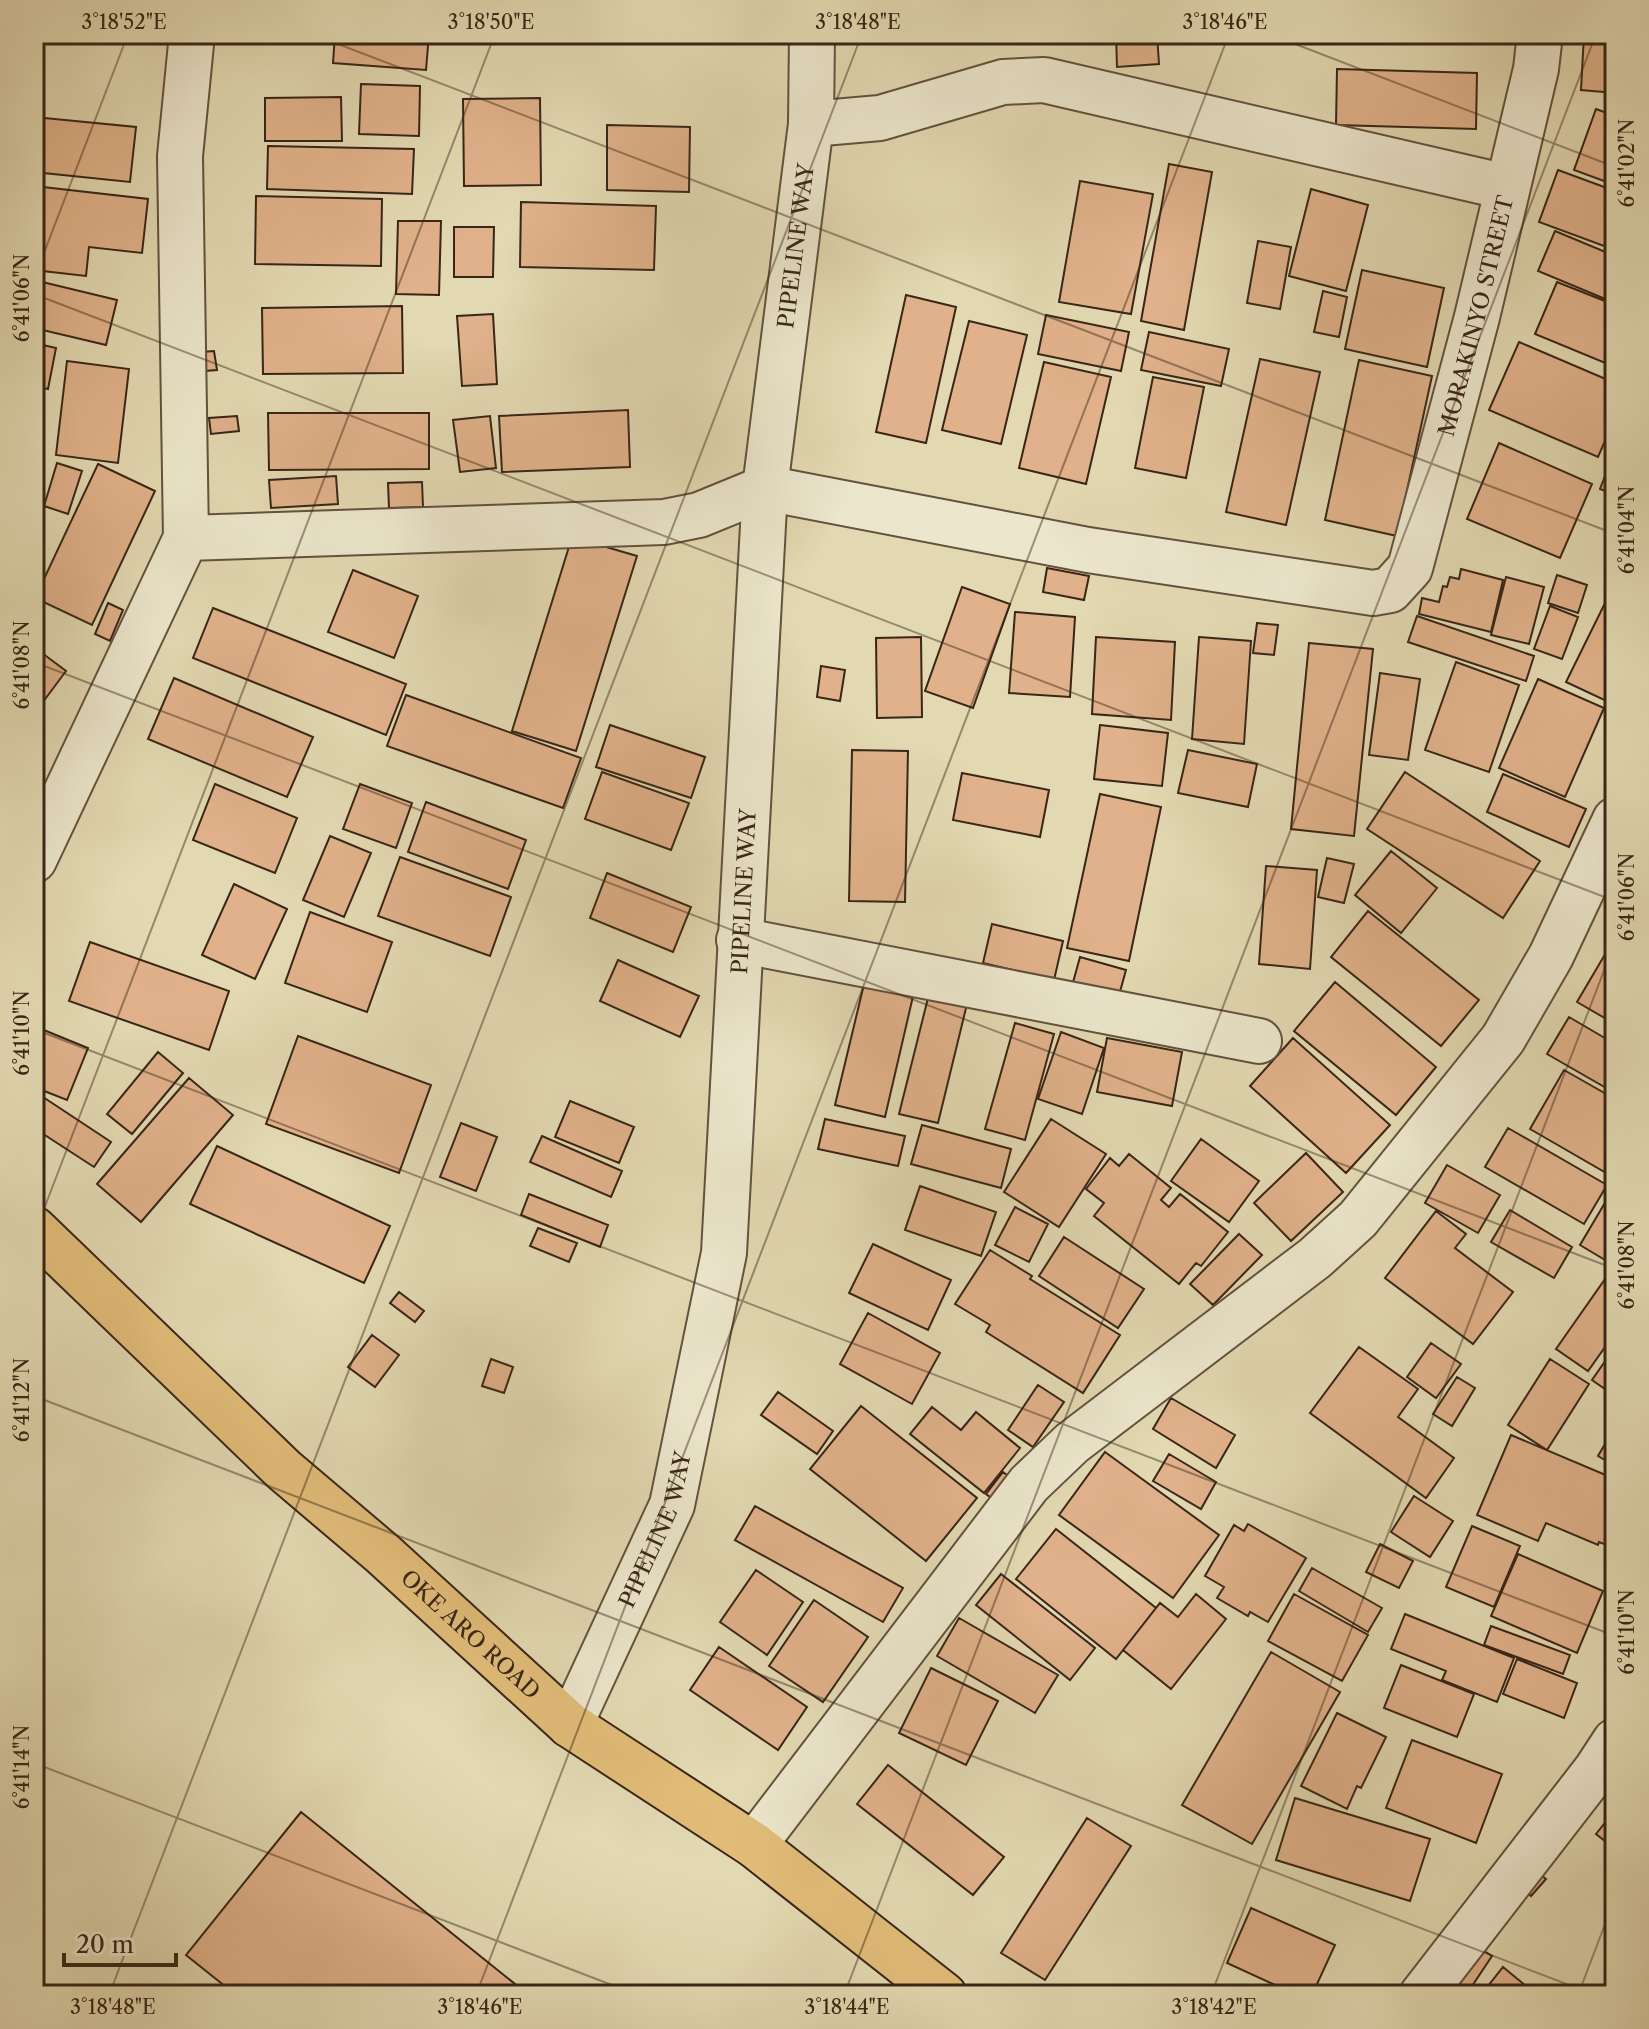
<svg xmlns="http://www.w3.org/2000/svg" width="1649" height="2029" viewBox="0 0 1649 2029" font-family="'Libre Caslon Text',serif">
  <rect width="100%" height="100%" fill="#e2d8b1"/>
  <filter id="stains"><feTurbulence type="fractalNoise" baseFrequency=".0025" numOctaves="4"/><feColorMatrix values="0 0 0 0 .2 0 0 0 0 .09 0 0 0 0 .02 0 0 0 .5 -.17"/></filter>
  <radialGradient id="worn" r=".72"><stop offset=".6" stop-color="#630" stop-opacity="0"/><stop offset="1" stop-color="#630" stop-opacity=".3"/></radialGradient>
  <!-- building -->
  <path fill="#e0b18a" stroke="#382617" stroke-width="2" d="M335,34H429L426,70L333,63Z
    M1116,34H1157L1159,64L1117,67Z
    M1326,34H1379L1378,38Z
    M1584,34L1615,35V93L1581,90Z
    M1337,69L1477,73L1476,129L1336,125Z
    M361,84L420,86L419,136L359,134Z
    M341,97L342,141H265V98Z
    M540,98L541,185L464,186L463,99Z
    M1596,109L1615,116V185L1574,170Z
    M34,117L136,127L130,182L34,172Z
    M607,125L690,127L689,192L607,190Z
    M268,146L414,149L412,194L267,189Z
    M1169,164L1212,172L1184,330L1141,321Z
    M1558,170L1615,191V250L1539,222Z
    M1080,181L1153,194L1131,314L1059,302Z
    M34,186L148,199L142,253L89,247L86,276L34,270Z
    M1311,189L1368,205L1346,291L1289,276Z
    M256,196L382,199L381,266L255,264Z
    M521,202L656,206L654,270L520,267Z
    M398,221H441L439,295L396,294Z
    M454,227H494L493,277H454Z
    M1555,231L1615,256V303L1538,271Z
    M1258,241L1291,247L1280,309L1247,303Z
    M1362,270L1444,288L1427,367L1345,349Z
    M34,280L117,300L106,345L34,328Z
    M1557,282L1615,305V367L1535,334Z
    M1323,291L1347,297L1339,337L1314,332Z
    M906,295L956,307L926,443L876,432Z
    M402,306L403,373L263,374L262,308Z
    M493,314L497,384L462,386L457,316Z
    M1046,315L1129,332L1121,371L1038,354Z
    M969,321L1027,335L1001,444L942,430Z
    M1149,332L1229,349L1221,386L1141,370Z
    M1519,342L1615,383V418L1598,457L1489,410Z
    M34,343L56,348L48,389L34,386Z
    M214,351L217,370L205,371L202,352Z
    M1260,359L1320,372L1286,525L1226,512Z
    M1359,360L1432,376L1397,536L1325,520Z
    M67,361L129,369L118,463L56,455Z
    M1044,362L1111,377L1086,484L1019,468Z
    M1153,377L1204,387L1186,478L1135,468Z
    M628,410L630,467L502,472L499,416Z
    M268,413H429V469L269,470Z
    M237,416L239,431L211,434L209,418Z
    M490,416L496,468L460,472L453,420Z
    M1499,443L1592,484L1560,558L1467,519Z
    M1615,450V495L1600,489Z
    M57,463L82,471L68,514L44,506Z
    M98,464L155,491L92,625L35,598Z
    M336,476L338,504L271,508L269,480Z
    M422,482L423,507L389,508L388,483Z
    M572,537L637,556L576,751L512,731Z
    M1047,568L1089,576L1084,600L1043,592Z
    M1615,568V595L1605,591Z
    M1461,569L1503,580L1491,632L1419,614L1422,598L1439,602L1443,586L1447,587L1450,577L1459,579Z
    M353,570L418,596L394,658L328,632Z
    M1557,575L1587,585L1578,613L1548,603Z
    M1506,577L1544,587L1529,644L1491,635Z
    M962,587L1010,604L973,708L925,691Z
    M1608,597L1615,601V705L1566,682Z
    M108,603L123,610L110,641L95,634Z
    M1550,606L1578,617L1562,659L1534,649Z
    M213,608L406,684L386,735L193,658Z
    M1015,612L1075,617L1070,697L1009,693Z
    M1417,616L1534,656L1526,681L1408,642Z
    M1257,623L1278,625L1274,655L1253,653Z
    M921,637L922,717L877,718L876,638Z
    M1096,637L1175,642L1171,720L1092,714Z
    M1199,637L1251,641L1244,744L1192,739Z
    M1309,643L1373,649L1354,836L1291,829Z
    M34,647L66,671L34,714Z
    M1456,662L1519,685L1489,772L1425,750Z
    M821,666L845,670L840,701L817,697Z
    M1380,673L1420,679L1408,760L1369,755Z
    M174,678L313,737L287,797L148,739Z
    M1538,679L1604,708L1565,797L1499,768Z
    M406,695L581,758L563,808L387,746Z
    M610,725L705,757L691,798L596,767Z
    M1100,725L1168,733L1162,786L1094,779Z
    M852,750L908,751L905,902L849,901Z
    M1188,750L1257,764L1248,807L1178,793Z
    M602,772L689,803L671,850L585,819Z
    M1405,772L1540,861L1503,918L1367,829Z
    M962,773L1049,790L1040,837L953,820Z
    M1503,774L1586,809L1569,847L1487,812Z
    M215,784L297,818L275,873L193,840Z
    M360,784L412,803L396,848L343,829Z
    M1100,794L1161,807L1129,961L1067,948Z
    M426,802L526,840L508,889L408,852Z
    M330,836L371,853L344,917L303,900Z
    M1391,851L1437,888L1401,933L1355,895Z
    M400,857L511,897L490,956L378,916Z
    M1327,858L1354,864L1344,903L1318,897Z
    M1266,866L1317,870L1310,969L1259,964Z
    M607,873L691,907L673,952L590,918Z
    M234,884L287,909L255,979L202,955Z
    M1368,911L1479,1000L1441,1046L1331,957Z
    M310,912L392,942L367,1012L285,983Z
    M992,924L1063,941L1054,980L983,963Z
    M1614,939L1615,940V1024L1577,1002Z
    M90,942L229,991L209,1050L69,1001Z
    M1080,957L1126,970L1118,999L1072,986Z
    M618,960L699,996L680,1037L600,1001Z
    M865,980L914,992L885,1117L835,1105Z
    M1335,982L1436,1067L1396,1115L1294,1031Z
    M929,994L967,1004L938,1123L899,1114Z
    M1569,1017L1615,1044V1093L1547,1054Z
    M1015,1023L1054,1034L1025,1140L985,1129Z
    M34,1026L88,1048L67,1100L34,1087Z
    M1061,1032L1104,1048L1082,1114L1038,1099Z
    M298,1036L431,1085L399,1173L266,1124Z
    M1107,1038L1182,1052L1172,1106L1097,1092Z
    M1293,1038L1390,1125L1346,1173L1250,1086Z
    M158,1052L183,1073L132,1134L107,1114Z
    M1564,1070L1615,1099V1178L1530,1129Z
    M189,1078L233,1115L141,1222L97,1184Z
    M40,1095L111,1142L94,1167L34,1128V1104Z
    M570,1101L634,1127L619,1163L555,1137Z
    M825,1119L905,1136L898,1166L818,1149Z
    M1051,1119L1106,1154L1059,1227L1004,1192Z
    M461,1123L497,1137L476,1191L440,1177Z
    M922,1125L1011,1149L1001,1188L911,1164Z
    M1508,1128L1607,1185L1584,1224L1485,1167Z
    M542,1136L622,1171L611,1197L530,1162Z
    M1201,1139L1259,1181L1229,1222L1171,1181Z
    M217,1146L390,1226L364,1283L190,1204Z
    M1306,1153L1343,1192L1291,1241L1254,1203Z
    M1129,1154L1171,1188L1161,1200L1169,1207L1180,1194L1228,1232L1201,1266L1196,1263L1179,1284L1094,1216L1104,1203L1086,1189L1110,1158L1119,1166Z
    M1447,1165L1500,1195L1478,1233L1425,1203Z
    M920,1186L996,1212L981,1256L905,1230Z
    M529,1194L608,1225L600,1247L521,1215Z
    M1609,1196L1615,1200V1244L1605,1260L1580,1245Z
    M1015,1207L1048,1224L1029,1262L995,1245Z
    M1510,1210L1572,1247L1554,1278L1491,1242Z
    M1436,1211L1466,1234L1455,1248L1513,1292L1473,1344L1385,1278Z
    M538,1228L577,1243L569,1262L530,1246Z
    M1239,1234L1262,1255L1213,1305L1190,1284Z
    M1064,1237L1144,1289L1118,1328L1039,1276Z
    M873,1244L951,1280L928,1330L849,1293Z
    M990,1250L1032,1276L1030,1279L1120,1335L1083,1393L986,1332L990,1325L955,1304Z
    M1610,1272L1615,1276V1333L1588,1371L1556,1349Z
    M399,1292L424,1311L415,1322L390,1303Z
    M868,1313L940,1353L912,1404L840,1364Z
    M372,1335L399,1355L375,1387L348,1367Z
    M1431,1343L1461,1364L1436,1398L1407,1377Z
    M1359,1347L1418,1389L1398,1417L1454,1458L1426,1498L1310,1413Z
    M1615,1347V1396L1592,1380Z
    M491,1359L513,1367L504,1393L482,1386Z
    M1550,1359L1589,1384L1547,1450L1508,1425Z
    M1457,1377L1475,1388L1452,1426L1433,1414Z
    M1038,1385L1064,1402L1033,1447L1008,1430Z
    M778,1392L833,1431L817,1454L761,1415Z
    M1171,1398L1235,1435L1216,1468L1153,1429Z
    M861,1406L977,1498L926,1561L810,1469Z
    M932,1407L961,1430L976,1412L1020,1448L984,1493L910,1434Z
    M1615,1427V1466L1598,1456Z
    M1511,1435L1615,1479V1548L1599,1542L1598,1545L1546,1523L1538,1541L1477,1515Z
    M1105,1452L1219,1535L1173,1598L1059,1515Z
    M1169,1454L1216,1482L1201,1509L1153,1481Z
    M1003,1472L1015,1481L998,1503L986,1494Z
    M1414,1496L1453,1521L1430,1557L1391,1532Z
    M755,1506L903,1588L883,1622L735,1540Z
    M1248,1524L1306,1558L1268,1622L1250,1612L1248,1616L1217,1598L1224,1587L1205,1576L1234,1525L1244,1531Z
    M1472,1526L1520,1546L1494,1607L1446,1587Z
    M1056,1529L1156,1608L1116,1659L1016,1579Z
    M1380,1544L1413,1561L1399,1588L1366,1572Z
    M1518,1554L1603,1591L1577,1653L1491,1616Z
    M1312,1568L1382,1608L1368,1632L1299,1591Z
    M756,1570L803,1602L767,1655L720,1622Z
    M1001,1574L1095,1648L1070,1680L976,1605Z
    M1196,1594L1226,1619L1171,1689L1123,1650L1160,1603L1178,1617Z
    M1294,1594L1368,1635L1342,1681L1268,1641Z
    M814,1600L868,1637L823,1702L769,1666Z
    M1405,1614L1514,1658L1497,1702L1442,1680L1446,1671L1391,1649Z
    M959,1618L1058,1675L1035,1713L937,1656Z
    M1491,1626L1570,1655L1563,1674L1484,1645Z
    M719,1647L807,1707L778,1750L690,1690Z
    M1271,1652L1340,1692L1252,1844L1182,1805Z
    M1517,1659L1577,1683L1564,1718L1503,1694Z
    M1401,1665L1474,1694L1457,1737L1384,1708Z
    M931,1668L998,1701L966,1765L899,1733Z
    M1337,1713L1386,1737L1361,1788L1357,1786L1347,1809L1301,1786Z
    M1412,1740L1502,1774L1476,1843L1386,1808Z
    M888,1765L1004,1857L973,1895L857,1804Z
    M1295,1798L1430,1839L1410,1901L1276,1860Z
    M1615,1810V1849L1596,1834Z
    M301,1812L520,1988L515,1995H236L186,1955Z
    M1087,1818L1131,1846L1045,1980L1001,1953Z
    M1530,1866L1546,1879L1531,1896L1515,1883Z
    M1251,1908L1335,1945L1312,1995H1297L1227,1963Z
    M1467,1940L1492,1956L1466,1995H1441Z
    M1503,1967L1537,1995H1481Z
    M1243,1985L1264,1995H1238Z"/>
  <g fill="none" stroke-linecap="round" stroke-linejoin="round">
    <!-- minor casing -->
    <g stroke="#62523e" stroke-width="48">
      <g id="minor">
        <path d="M811,124L880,118L1003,82L1044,80L1506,187"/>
        <path id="s1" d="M186,538L664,522L699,515L765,488L1088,550L1373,593L1390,590L1410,568L1477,317L1536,69L1540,34"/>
        <path d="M34,860L186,538L180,156L192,34"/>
        <path d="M739,940L1259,1041"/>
        <path id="s2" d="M570,1725L672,1505L724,1253L765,488L811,124L812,34"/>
        <path d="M754,1845L1029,1484L1072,1443L1315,1258L1358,1219L1503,1039L1551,956L1615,820"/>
        <path d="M1422,1995L1596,1770L1615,1741"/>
      </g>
    </g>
    <!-- major casing -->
    <g stroke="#382617" stroke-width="48">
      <g id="major">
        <path id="s3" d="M34,1229L284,1470L383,1554L570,1725L754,1845L944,1995"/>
      </g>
    </g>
    <!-- minor -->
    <use href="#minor" stroke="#ece6cc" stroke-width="44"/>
    <!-- major -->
    <use href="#major" stroke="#e1bc78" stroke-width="44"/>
  </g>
  <!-- ticks -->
  <path fill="none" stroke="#382617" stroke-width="2" stroke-opacity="0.45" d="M312,34L1615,534M1269,34L1615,167M34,279L128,34M34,294L1615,901M34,662L1615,1269M34,1029L1615,1636M34,1235L495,34M34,1396L1595,1995M34,1763L638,1995M109,1995L862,34M476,1995L1229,34M844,1995L1596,34M1211,1995L1615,942M1578,1995L1615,1898"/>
  <g text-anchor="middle" stroke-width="8" stroke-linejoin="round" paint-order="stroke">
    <!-- street labels -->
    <g font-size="22" fill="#382617" stroke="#ece6cc">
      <text dy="8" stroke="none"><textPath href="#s2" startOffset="1510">PIPELINE WAY</textPath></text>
      <text dy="8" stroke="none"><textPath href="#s1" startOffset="1510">MORAKINYO STREET</textPath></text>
      <text dy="8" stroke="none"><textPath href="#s2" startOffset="862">PIPELINE WAY</textPath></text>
      <text dy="8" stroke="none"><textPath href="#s2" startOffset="214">PIPELINE WAY</textPath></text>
      <text dy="8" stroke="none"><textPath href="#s3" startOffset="596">OKE ARO ROAD</textPath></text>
    </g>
  </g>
  <!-- margin -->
  <rect width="1649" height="2029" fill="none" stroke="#e2d8b1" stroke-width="88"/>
  <!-- scale -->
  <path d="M64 1953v12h112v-12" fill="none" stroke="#382617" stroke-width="4"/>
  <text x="76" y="1953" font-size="24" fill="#382617" stroke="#ece6cc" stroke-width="6" paint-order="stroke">20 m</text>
  <rect x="44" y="44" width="1561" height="1941" fill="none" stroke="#382617" stroke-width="3"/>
  <g font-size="20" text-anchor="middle" fill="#382617">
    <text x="124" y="29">3°18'52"E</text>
    <text x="491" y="29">3°18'50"E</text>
    <text x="858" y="29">3°18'48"E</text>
    <text x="1225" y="29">3°18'46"E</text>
    <text transform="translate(1627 163) rotate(-90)" y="7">6°41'02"N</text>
    <text transform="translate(22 298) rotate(-90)" y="7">6°41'06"N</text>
    <text transform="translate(1627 530) rotate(-90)" y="7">6°41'04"N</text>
    <text transform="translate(22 665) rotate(-90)" y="7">6°41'08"N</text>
    <text transform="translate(1627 897) rotate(-90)" y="7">6°41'06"N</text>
    <text transform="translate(22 1033) rotate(-90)" y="7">6°41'10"N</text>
    <text transform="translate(1627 1265) rotate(-90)" y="7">6°41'08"N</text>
    <text transform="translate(22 1400) rotate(-90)" y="7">6°41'12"N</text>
    <text transform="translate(1627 1632) rotate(-90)" y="7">6°41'10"N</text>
    <text transform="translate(22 1767) rotate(-90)" y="7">6°41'14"N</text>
    <text x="113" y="2014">3°18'48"E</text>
    <text x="480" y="2014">3°18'46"E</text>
    <text x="847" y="2014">3°18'44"E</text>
    <text x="1214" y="2014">3°18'42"E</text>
  </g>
  <rect width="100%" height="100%" filter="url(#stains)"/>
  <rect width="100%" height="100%" fill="url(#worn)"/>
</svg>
